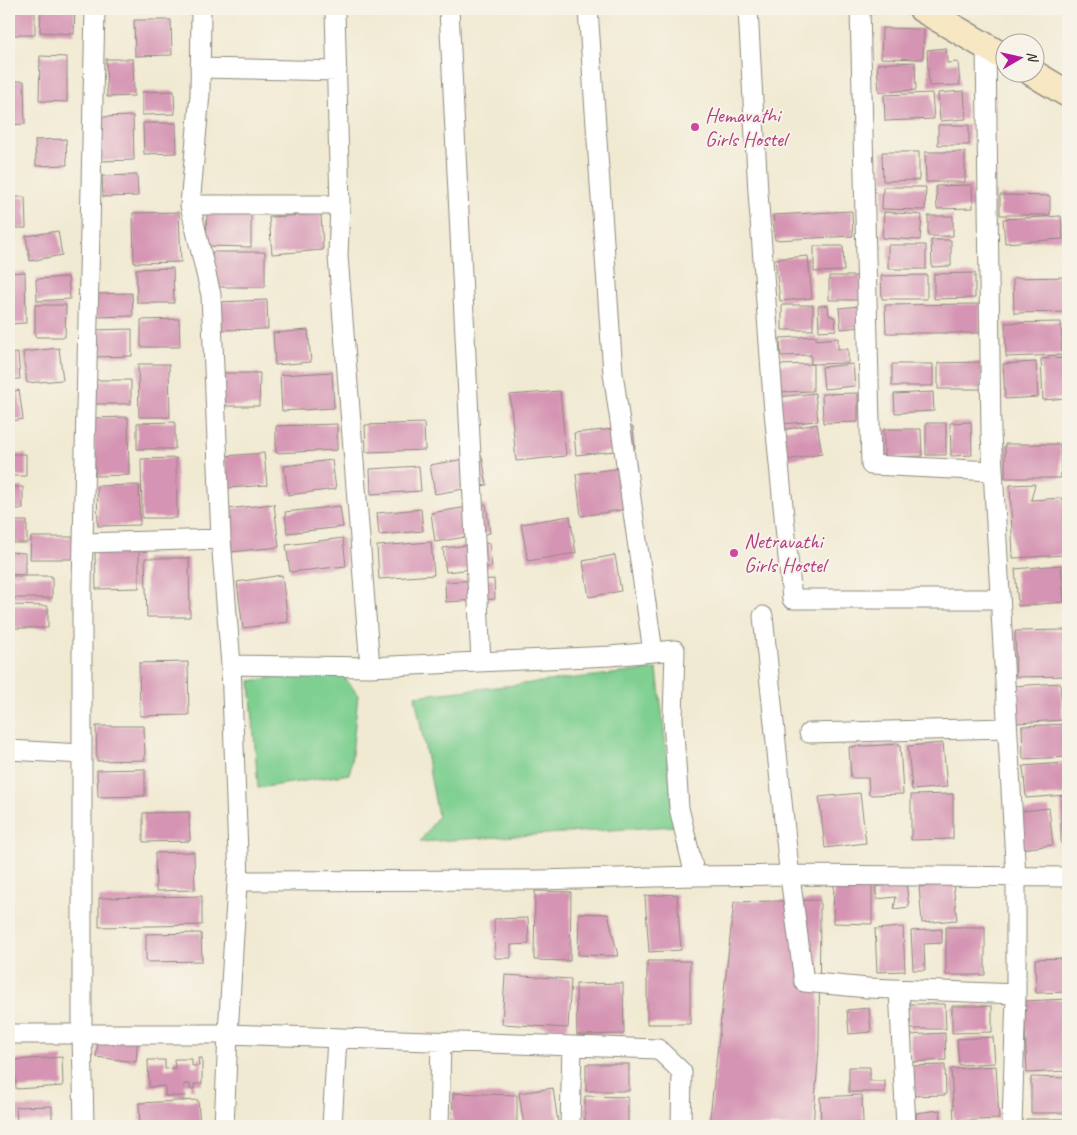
<svg xmlns="http://www.w3.org/2000/svg" width="1077" height="1135" viewBox="0 0 1077 1135" font-family="Caveat,sans-serif">
  <rect width="100%" height="100%" fill="#f7f3e8"/>
  <filter id="ink" filterUnits="userSpaceOnUse"><feTurbulence type="fractalNoise" baseFrequency=".02" numOctaves="2"/><feDisplacementMap in="SourceGraphic" scale="10" xChannelSelector="R" yChannelSelector="G"/><feConvolveMatrix kernelMatrix="1 2 1 2 8 2 1 2 1" color-interpolation-filters="sRGB"/></filter>
  <filter id="wash" filterUnits="userSpaceOnUse"><feTurbulence type="fractalNoise" baseFrequency=".0096" numOctaves="4" result="noise"/><feDisplacementMap in="SourceGraphic" scale="20" xChannelSelector="R" yChannelSelector="G"/><feGaussianBlur stdDeviation="1.12" result="paint"/><feColorMatrix in="noise" values="0 0 0 0 0 0 0 0 0 0 0 0 0 0 0 0 0 1.4 0 .05"/><feComposite in="paint" operator="in"/></filter>
  <g filter="url(#wash)">
    <rect width="100%" height="100%" fill="#f1ead3"/>
    <!-- green -->
    <path fill="#7ecf90" stroke="#547d5e" d="M337,667L358,695L350,774L258,788L250,681Z
      M657,669L675,826L420,842L438,816L415,696Z"/>
    <g id="blocks">
      <!-- building -->
      <path fill="#d594b3" d="M9,9H35V35H9Z
        M41,9H75L74,34L40,32Z
        M134,20H171L172,55L135,56Z
        M882,28L924,29L923,59L881,58Z
        M946,48L947,63L958,62L960,85L929,86L927,50Z
        M40,56L67,57V102L39,101Z
        M106,59H133L134,96L107,97Z
        M915,62L916,90L879,92L877,64Z
        M9,81H24L25,124L9,125Z
        M174,91L175,114L142,115V92Z
        M964,91L966,119L940,121L938,93Z
        M932,93L934,119L885,121L884,95Z
        M133,116L134,160L101,161L100,117Z
        M143,123H176L177,153L144,154Z
        M938,125H969V145H938Z
        M66,139L67,165L36,166L35,140Z
        M882,152H919V180L883,181Z
        M925,152H965V182H926Z
        M137,175L138,196L103,197L102,176Z
        M972,185L973,208L937,209L936,186Z
        M883,187H926L925,210L882,209Z
        M1000,195L1050,196V215H1000Z
        M9,197H25L26,228H9Z
        M852,211L853,236L775,240L773,215Z
        M179,212L181,262L134,263L133,213Z
        M207,212H251V247L206,246Z
        M884,212L922,215L920,240L882,238Z
        M321,214L323,250L272,254L269,217Z
        M928,216H953V236H928Z
        M1061,216L1063,239L1005,243L1003,219Z
        M58,231L62,255L30,261L26,236Z
        M931,240H951V266L932,267Z
        M888,245H926V269H888Z
        M814,246H843L844,271L814,272Z
        M212,252H265V287H212Z
        M808,256L812,298L780,301L775,259Z
        M173,268L174,303H137L136,269Z
        M25,272L26,323L9,324V273Z
        M975,273V298L934,299V274Z
        M927,275V299H882L881,276Z
        M829,276H861V300H829Z
        M68,277L70,299L37,301L36,279Z
        M1068,277V312L1014,313L1013,278Z
        M132,293L133,316L96,317V294Z
        M267,300L268,329L218,330V302Z
        M980,304V333H886L885,305Z
        M35,305H66L65,337H35Z
        M782,305H813V330H782Z
        M828,305L829,315L835,318L836,330L819,331L818,306Z
        M860,306L862,327L841,329L839,308Z
        M179,319L180,347H141V320Z
        M1061,322L1062,355L1006,357L1005,323Z
        M1066,325H1068V356H1066Z
        M132,329V356L93,357L92,330Z
        M308,330L311,362L275,365L273,333Z
        M816,336V340L838,338V349H848V363L811,364V355L781,356L780,338Z
        M59,348L63,380L27,383L23,352Z
        M18,353L20,379H9V354Z
        M1065,358L1067,398L1043,400L1041,359Z
        M981,362V389H938V363Z
        M1036,362L1038,397L1005,399L1003,364Z
        M138,364H169L170,417H139Z
        M813,364V391L778,392L777,365Z
        M853,364L855,386L824,389L822,367Z
        M892,364H933V386H892Z
        M332,372L334,408L282,411L280,375Z
        M220,373H260L259,406H220Z
        M93,380H131V404H94Z
        M19,390L23,419L9,422V392Z
        M560,391L566,456L516,461L510,395Z
        M933,392L934,411L895,413L894,394Z
        M815,393L818,421L781,424L778,397Z
        M858,393V422L823,423L822,394Z
        M128,417L129,475L95,476L94,418Z
        M175,422V449H137V423Z
        M971,422L972,455L951,456L950,423Z
        M424,423L425,450L366,452L365,425Z
        M926,423H946V455H926Z
        M1063,423H1068V440H1063Z
        M337,424V450L276,453V426Z
        M817,424L822,454L786,460L781,430Z
        M633,427L635,449L576,455L574,433Z
        M884,429H921L922,456L884,457Z
        M1005,444H1060L1061,478H1005Z
        M264,453L267,485L228,488L225,456Z
        M9,454H26V476H9Z
        M482,456L487,485L435,494L430,465Z
        M176,458L177,518H142L141,459Z
        M332,460L336,489L288,495L284,466Z
        M419,466L421,491L371,494L370,469Z
        M629,467L635,508L581,516L576,474Z
        M1035,484L1031,500L1063,498L1066,555L1013,558L1010,485Z
        M139,485L140,525L98,526L97,486Z
        M9,487H23V509H9Z
        M274,504L279,547L231,552L226,509Z
        M486,504L490,533L435,542L431,513Z
        M340,506L343,527L287,533L285,512Z
        M421,509L423,531L379,535L377,513Z
        M570,516L576,553L528,561L521,524Z
        M9,521H27V543H9Z
        M31,537H79V559H30Z
        M343,538L346,566L290,572L286,545Z
        M431,542L434,575L379,579L377,546Z
        M489,543L492,567L446,572L443,548Z
        M139,551V588L96,589L95,552Z
        M9,552L25,553V575L9,574Z
        M615,555L621,591L589,597L583,561Z
        M145,558H189L190,617H147Z
        M1061,565L1064,602L1018,606L1015,569Z
        M282,575L288,622L243,628L237,582Z
        M9,576H52V598H9Z
        M494,579L495,599L446,602L445,582Z
        M9,605L48,606V628H9Z
        M1065,630L1067,676L1016,677L1015,631Z
        M188,662L189,715L140,716L139,663Z
        M1060,683L1063,720L1016,723L1013,686Z
        M1068,688V717H1067L1064,689Z
        M1068,724V757L1023,759L1022,726Z
        M96,726H144L145,760L97,761Z
        M943,743L947,787L912,790L908,746Z
        M900,744L903,794L869,795L868,778H851L849,747Z
        M1064,763L1066,795L1026,798L1023,766Z
        M145,769V796L98,797L97,770Z
        M860,793L866,843L825,848L819,797Z
        M953,794V839L911,840V795Z
        M1061,801H1068V844H1061Z
        M1049,808L1053,845L1020,849L1016,812Z
        M189,812L190,841L143,842V813Z
        M194,852L195,890L156,891L155,853Z
        M834,880H872V924L833,923Z
        M906,883L909,907L894,909L896,897L877,899L875,887Z
        M953,883L957,920L922,923L919,887Z
        M535,891L571,892L570,961L534,960Z
        M677,894L681,950L649,952L645,896Z
        M202,896V925L99,927V898Z
        M820,900L819,1049L813,1126H709L734,902Z
        M579,913L608,914L618,956L578,955Z
        M528,918L529,944L511,945V958H495L494,919Z
        M903,927L905,971L877,972L875,929Z
        M946,927H985V975H946Z
        M942,929V943L924,944L925,970H913L911,931Z
        M201,933L202,961L146,962V934Z
        M1068,958V992L1036,993L1035,959Z
        M647,961H690V1024H647Z
        M505,975L571,979L568,1028L502,1024Z
        M623,983L624,1034L577,1035L576,984Z
        M1068,999V1071L1027,1073L1024,1001Z
        M910,1004H945L946,1029H910Z
        M952,1006H992V1032L952,1033Z
        M869,1008L871,1032L849,1034L847,1010Z
        M100,1029L138,1033L136,1062L96,1057Z
        M945,1033L946,1060L912,1062L910,1035Z
        M993,1037L995,1063L959,1065L957,1039Z
        M62,1057L63,1086L16,1089L15,1060Z
        M198,1058H202V1084H194V1089H190V1084H184L185,1096H165V1086L149,1087L148,1060H165V1069L175,1068L174,1059H192V1066H199Z
        M586,1064H629V1091H586Z
        M945,1065L946,1095L909,1096V1066Z
        M996,1066L999,1119L954,1121L951,1069Z
        M849,1067H870V1081H885V1092H849Z
        M1031,1077L1068,1078V1113H1031Z
        M553,1088L558,1123L524,1126L519,1093Z
        M453,1093L517,1095V1125L452,1123Z
        M862,1095L863,1123L821,1125L820,1097Z
        M585,1096L628,1097V1126L585,1125Z
        M198,1100L200,1126H140L139,1103Z
        M52,1106V1121L17,1122L16,1107Z
        M940,1110L941,1122L917,1124L916,1113Z
        M1026,1119H1068V1126H1026Z"/>
    </g>
  </g>
  <g filter="url(#ink)">
    <use href="#blocks" fill-opacity="0" stroke="#8e8a7f" stroke-width="1"/>
    <g fill="none" stroke-linecap="round" stroke-linejoin="round">
      <!-- street casing -->
      <g stroke="#8e8a7f" stroke-width="21">
        <path id="street" d="M201,9L200,94L190,205L211,295L221,539L231,665L370,667L610,656L675,650L673,719L679,808L695,876
          M335,9L340,205L338,256L370,667
          M449,9L481,662
          M588,9L613,373L653,652
          M748,9L758,192L774,412L792,599H1000
          M860,9L871,465L993,471
          M986,46L991,434L1016,878V994L1012,1126
          M200,68L337,71
          M190,205H340
          M83,543L221,539
          M763,616L789,869L804,982L868,988L1016,994
          M231,665L239,881L538,880L695,876L790,875L1068,877
          M809,733L1007,728
          M9,750L82,754
          M899,989L906,1126
          M9,1034H228L658,1049L682,1072L681,1126
          M84,1126L82,1034V586L95,9
          M224,1126L228,1034L238,868
          M332,1126L337,1038
          M439,1126L441,1042
          M570,1126L572,1046"/>
      </g>
      <!-- secondary casing -->
      <g stroke="#8e8a7f" stroke-width="29">
        <path id="secondary" d="M922,9L1004,57
          M1031,72L1068,94"/>
      </g>
      <!-- street -->
      <use href="#street" stroke="#fff" stroke-width="19"/>
      <!-- secondary -->
      <use href="#secondary" stroke="#f7e8c3" stroke-width="26"/>
    </g>
  </g>
  <!-- markers -->
  <g fill="#d1479c" stroke="#f7f3e8" stroke-width="2">
    <circle cx="695" cy="127" r="5"/>
    <circle cx="734" cy="553" r="5"/>
  </g>
  <g text-anchor="middle" stroke-width="4" stroke-linejoin="round" paint-order="stroke">
    <!-- hotel labels -->
    <g font-size="21" fill="#b23c85" stroke="#f7f3e8" text-anchor="start">
      <text x="705" y="122">Hemavathi<tspan x="705" dy="24">Girls Hostel</tspan></text>
      <text x="744" y="548">Netravathi<tspan x="744" dy="24">Girls Hostel</tspan></text>
    </g>
  </g>
  <!-- margin -->
  <rect width="1077" height="1135" fill="none" stroke="#f7f3e8" stroke-width="30"/>
  <!-- north arrow -->
  <g transform="translate(1020 58) rotate(81)"><circle r="24" fill="#f7f3e8" stroke="#a5a39c"/>
  <path d="M0-4L9 19L0 12L-9 19Z" fill="#b5179e"/>
  <text y="-8" font-size="14" font-weight="bold" text-anchor="middle" fill="#2b2b2b">N</text>
  </g>
</svg>
